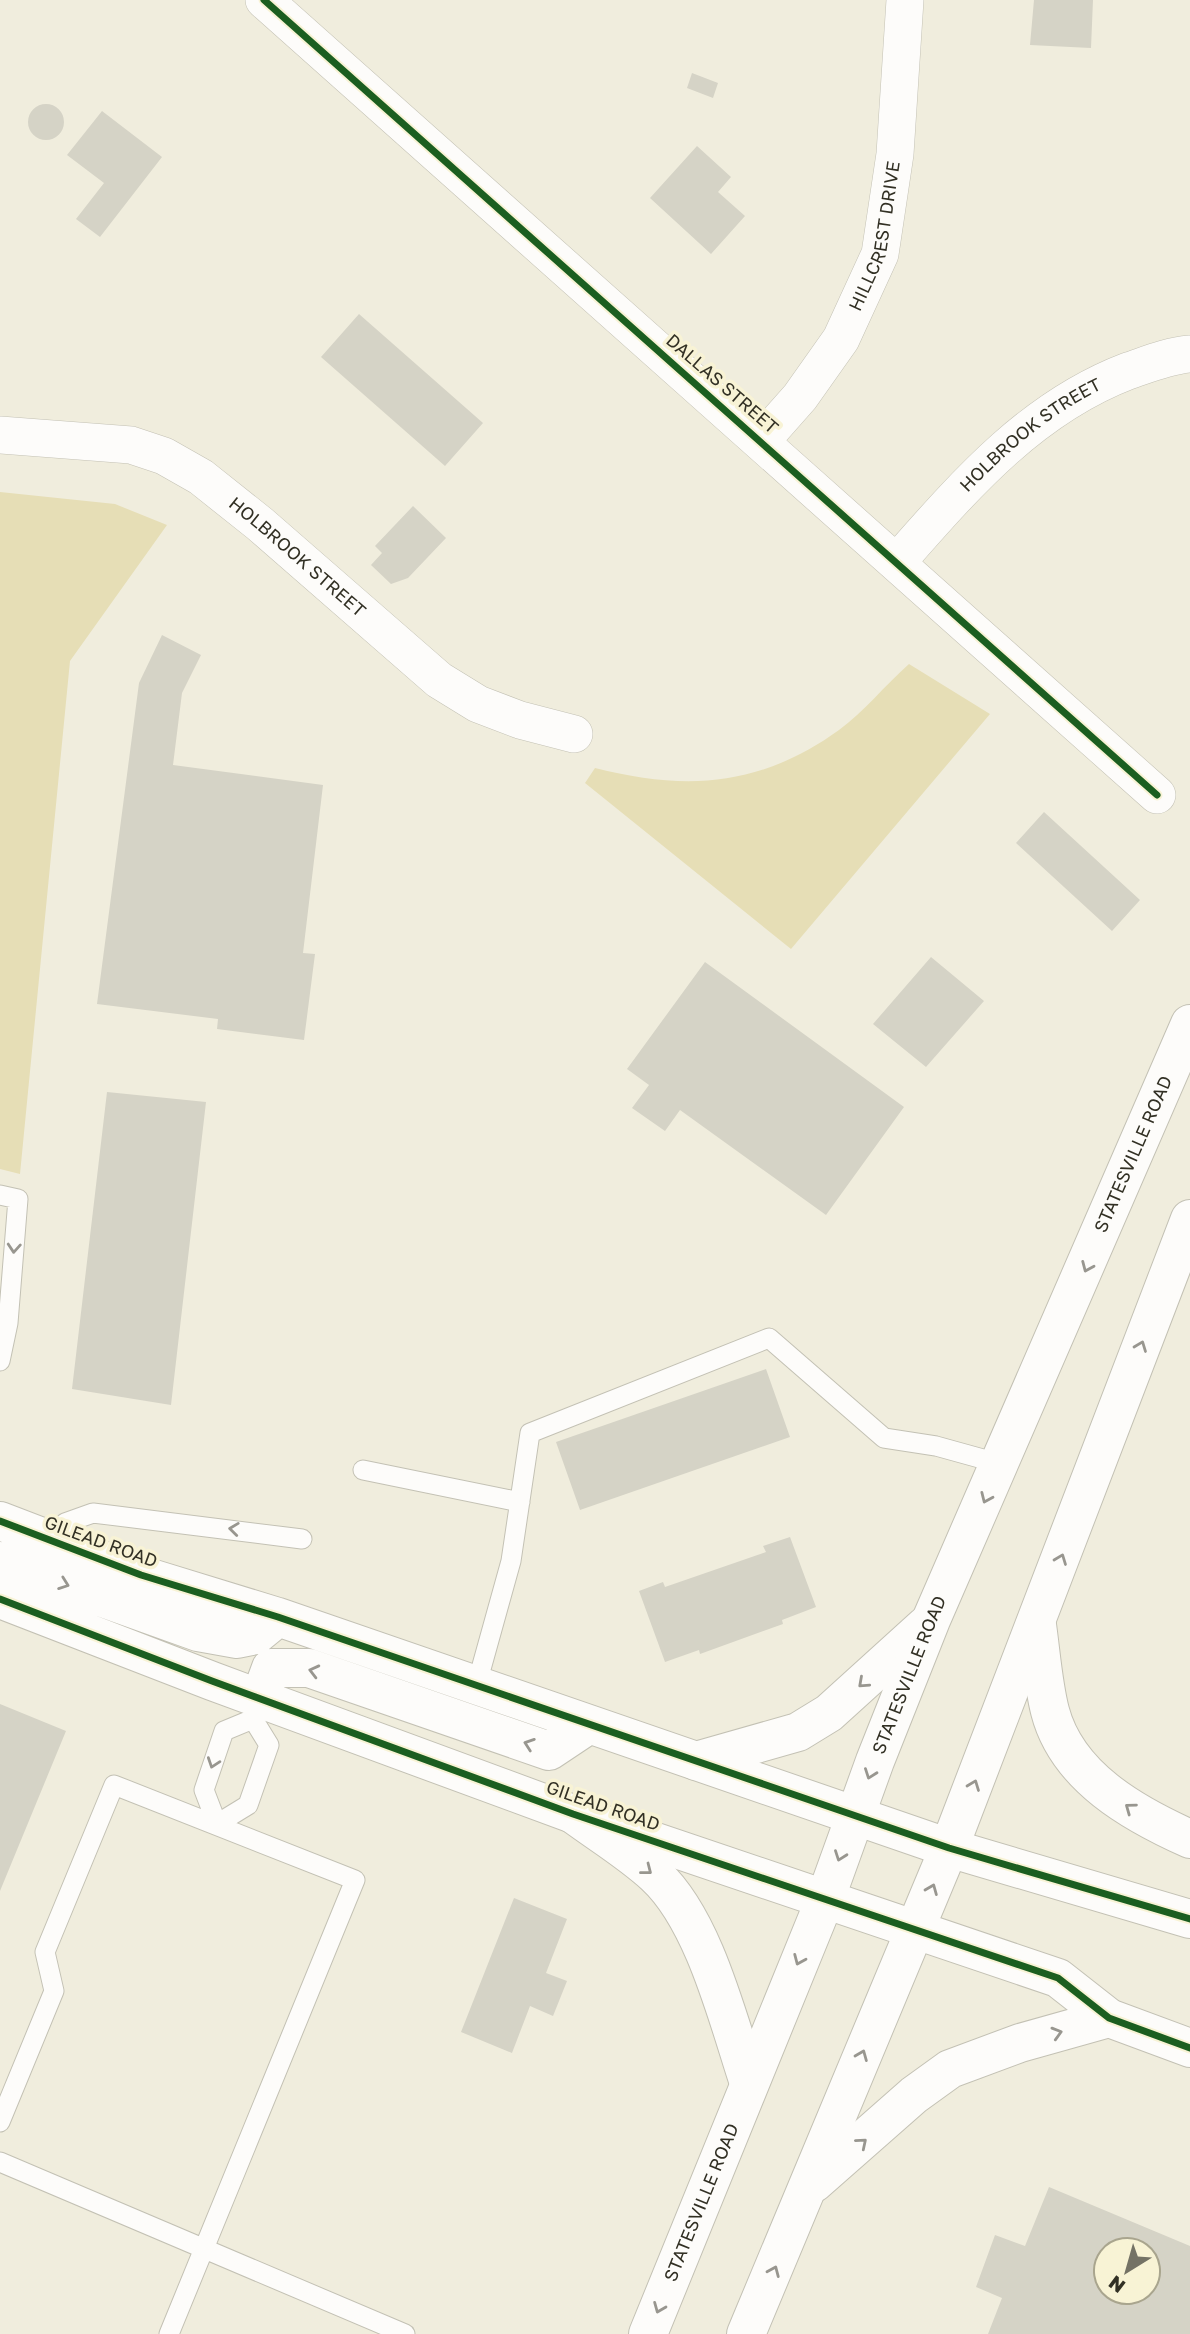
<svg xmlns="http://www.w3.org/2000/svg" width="1190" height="2334" viewBox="0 0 1190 2334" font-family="'Golos Text',sans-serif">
  <rect width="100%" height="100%" fill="#f0eddd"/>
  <!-- green -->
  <path fill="#e6deb6" d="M0,492L115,504L167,525L70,661L20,1174L0,1169Z
    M909,664L990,714L791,949L585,783L595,768C686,791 760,787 839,730C864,712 885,685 909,664Z"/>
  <!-- building -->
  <path fill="#d5d3c6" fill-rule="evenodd" d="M1034,0H1093L1091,48L1030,45Z
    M692,73L718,83L713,98L687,88Z
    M28 122a18 18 0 1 1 36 0a18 18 0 1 1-36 0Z
    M102,111L162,157L100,237L76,219L104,183L67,155Z
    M697,146L731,177L718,192L745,216L711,254L650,198Z
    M359,314L483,423L445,466L321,357Z
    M413,506L446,538L408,578L391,584L371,565L382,553L375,546Z
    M162,635L201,655L182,693L173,765L323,785L303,953L315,954L304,1040L217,1029L218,1019L97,1004L139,683Z
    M1044,812L1140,900L1112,931L1016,843Z
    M931,957L984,1001L926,1067L873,1024Z
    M705,962L904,1107L826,1215L680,1110L665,1131L632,1108L649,1085L627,1069Z
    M107,1092L206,1102L171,1405L72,1389Z
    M766,1369L790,1437L580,1510L556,1442Z
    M790,1537L816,1607L782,1620L783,1624L700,1654L699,1650L665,1662L639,1591L663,1582L665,1587L766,1552L763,1546Z
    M0,1704L66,1731L0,1891Z
    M514,1898L567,1919L546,1973L567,1981L553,2016L530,2006L512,2053L461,2032Z
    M1049,2187L1190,2246V2334H988L1002,2298L976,2287L995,2235L1025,2246ZM1106,2250H1148V2292H1106Z"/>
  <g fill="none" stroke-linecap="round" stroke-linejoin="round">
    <!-- lane casing -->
    <g stroke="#c3c1b4" stroke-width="21">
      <path id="lane" d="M0,1195L18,1199L8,1323L0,1361
        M363,1470L520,1502
        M56,1543L65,1523L93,1513L302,1539
        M476,1687L511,1561L530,1433L769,1338L884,1438L936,1446L1001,1464
        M217,1824L204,1790L224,1731L253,1719L260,1698
        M217,1824L248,1805L269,1745L253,1719
        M0,2122L54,1991L45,1952L114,1785L355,1880L169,2334
        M0,2162L405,2334"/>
    </g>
    <!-- street casing -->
    <g stroke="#c3c1b4" stroke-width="38">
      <g id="street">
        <path d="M264,0L1157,795"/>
        <path id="s1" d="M0,435L131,445L164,456L201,477L260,524L439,680L478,704L520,720L574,734"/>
        <path id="s2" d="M762,440L800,397L841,339L880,254L895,154L905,0"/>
        <path id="s3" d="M898,561C965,485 1031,408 1128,371C1149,364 1168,356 1190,354"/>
      </g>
    </g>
    <!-- secondary casing -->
    <g stroke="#c3c1b4" stroke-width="40">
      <path id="secondary" d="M0,1521L141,1575L278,1617L949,1848L1190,1919
        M0,1561L198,1632L237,1639L256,1635L278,1617
        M0,1599L212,1681L573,1814L1058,1978L1109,2018L1190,2048
        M260,1698L271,1668H309L549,1751L588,1725"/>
    </g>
    <!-- primary casing -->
    <g stroke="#c3c1b4" stroke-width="40">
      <g id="primary">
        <path d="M1037,1625C1041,1653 1043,1684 1050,1711C1067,1777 1134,1814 1190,1839"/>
        <path d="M696,1761L798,1732L829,1713L925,1626"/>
        <path d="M573,1814C600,1834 630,1852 655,1875C704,1920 728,2020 749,2083"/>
        <path d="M814,2183L914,2095L950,2069L1020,2043L1109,2018"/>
        <path id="s4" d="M648,2334L826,1897L875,1761L931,1620L1190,1024"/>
        <path d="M746,2334L949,1848L1190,1219"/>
      </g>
    </g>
    <!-- lane -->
    <use href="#lane" stroke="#fdfcfa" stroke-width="19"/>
    <!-- street -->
    <use href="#street" stroke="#fdfcfa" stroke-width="37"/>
    <!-- secondary -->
    <use href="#secondary" stroke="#fdfcfa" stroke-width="38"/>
    <!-- primary -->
    <use href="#primary" stroke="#fdfcfa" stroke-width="38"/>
    <!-- cycleway casing -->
    <g stroke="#f8f3d5" stroke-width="11">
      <path id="cycleway" d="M264,0L1157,795
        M0,1521L141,1575L278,1617L949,1848L1190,1919
        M0,1599L212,1681L573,1814L1058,1978L1109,2018L1190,2048"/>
    </g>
    <!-- cycleway -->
    <use href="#cycleway" stroke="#1b5e20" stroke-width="7"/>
  </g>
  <!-- one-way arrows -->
  <defs><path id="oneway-chevron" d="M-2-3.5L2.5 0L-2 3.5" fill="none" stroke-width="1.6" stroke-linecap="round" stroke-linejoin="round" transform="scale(1.75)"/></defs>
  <g stroke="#98968f">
    <use href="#oneway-chevron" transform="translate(14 1248) rotate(94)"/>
    <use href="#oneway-chevron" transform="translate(1087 1267) rotate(113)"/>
    <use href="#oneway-chevron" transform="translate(1141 1346) rotate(-69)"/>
    <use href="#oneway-chevron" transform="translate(986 1498) rotate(114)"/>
    <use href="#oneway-chevron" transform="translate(234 1529) rotate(-173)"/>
    <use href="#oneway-chevron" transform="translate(1061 1559) rotate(-69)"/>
    <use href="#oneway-chevron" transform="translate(64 1584) rotate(20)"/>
    <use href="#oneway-chevron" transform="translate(314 1671) rotate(-166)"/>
    <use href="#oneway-chevron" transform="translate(863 1683) rotate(138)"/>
    <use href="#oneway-chevron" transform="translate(529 1744) rotate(-161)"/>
    <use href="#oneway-chevron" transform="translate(213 1763) rotate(109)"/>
    <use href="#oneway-chevron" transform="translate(870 1774) rotate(110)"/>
    <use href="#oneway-chevron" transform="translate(974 1785) rotate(-69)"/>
    <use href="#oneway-chevron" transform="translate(1130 1808) rotate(-144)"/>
    <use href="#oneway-chevron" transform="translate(840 1856) rotate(110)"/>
    <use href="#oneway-chevron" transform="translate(647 1870) rotate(38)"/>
    <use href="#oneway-chevron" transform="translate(932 1889) rotate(-68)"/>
    <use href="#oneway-chevron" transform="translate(799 1960) rotate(113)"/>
    <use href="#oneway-chevron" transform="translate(1057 2033) rotate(-16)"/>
    <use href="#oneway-chevron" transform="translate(862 2055) rotate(-68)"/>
    <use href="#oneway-chevron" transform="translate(862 2143) rotate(-40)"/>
    <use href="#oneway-chevron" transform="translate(774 2271) rotate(-67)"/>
    <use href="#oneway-chevron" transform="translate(659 2308) rotate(112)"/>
  </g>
  <g text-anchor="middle" stroke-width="7" stroke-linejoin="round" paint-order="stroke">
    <!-- street labels -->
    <g font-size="18" fill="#323024" stroke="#f8f3d5">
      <text dy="6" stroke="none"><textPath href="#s2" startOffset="238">HILLCREST DRIVE</textPath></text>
      <text transform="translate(722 384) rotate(41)" y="6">DALLAS STREET</text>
      <text dy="6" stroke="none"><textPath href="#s3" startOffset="184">HOLBROOK STREET</textPath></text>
      <text dy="6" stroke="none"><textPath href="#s1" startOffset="334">HOLBROOK STREET</textPath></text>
      <text dy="6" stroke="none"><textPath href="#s4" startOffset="1276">STATESVILLE ROAD</textPath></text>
      <text transform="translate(101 1542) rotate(20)" y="6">GILEAD ROAD</text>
      <text dy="6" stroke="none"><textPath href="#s4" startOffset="709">STATESVILLE ROAD</textPath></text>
      <text transform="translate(603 1806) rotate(19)" y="6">GILEAD ROAD</text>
      <text dy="6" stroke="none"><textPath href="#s4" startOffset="142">STATESVILLE ROAD</textPath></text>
    </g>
  </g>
  <!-- north arrow -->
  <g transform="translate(1127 2271) rotate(217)"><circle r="33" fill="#f8f3d5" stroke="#a9a58e" stroke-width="2"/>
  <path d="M0-5L12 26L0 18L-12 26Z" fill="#747265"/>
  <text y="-10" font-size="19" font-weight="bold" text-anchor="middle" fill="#323024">N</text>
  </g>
</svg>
